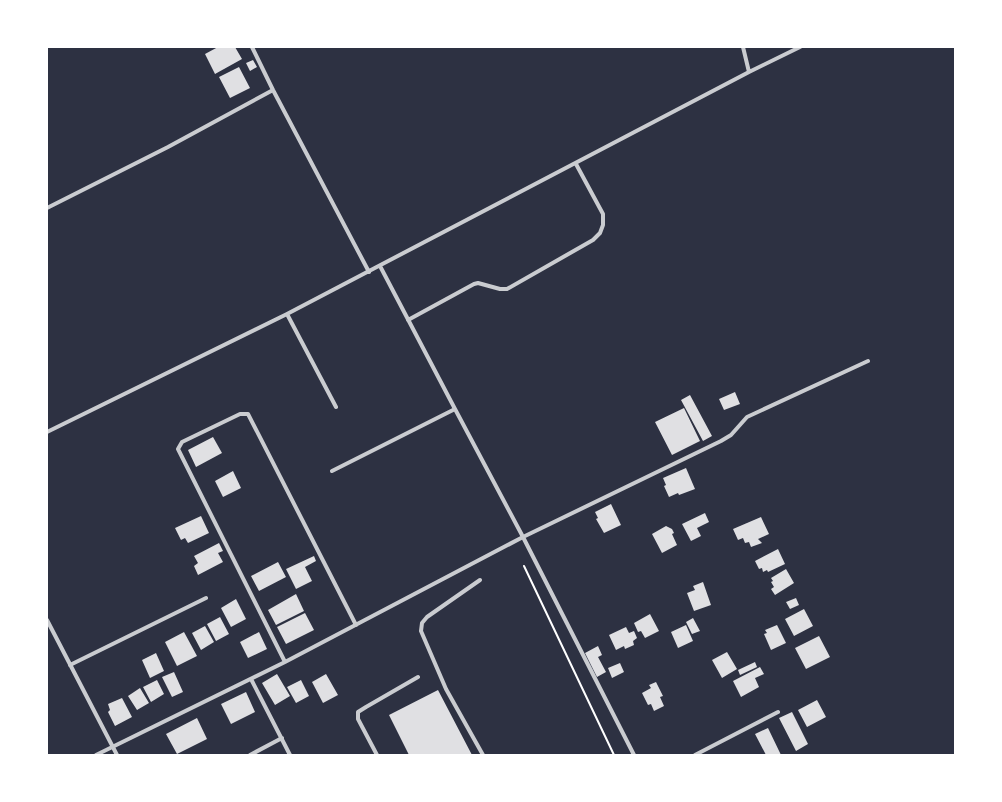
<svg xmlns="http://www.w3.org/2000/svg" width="1002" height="802" viewBox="0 0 1002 802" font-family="Montserrat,sans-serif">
  <rect width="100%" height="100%" fill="#2d3142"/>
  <!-- building -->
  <path fill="#e0e0e3" d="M218,47H235L242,59L215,74L205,54Z
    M253,60L257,67L250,71L246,63Z
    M239,67L250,88L230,98L219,77Z
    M735,392L740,404L724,410L719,399Z
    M690,395L712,436L703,441L681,400Z
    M684,408L700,441L672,455L655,422Z
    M213,437L222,453L196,467L188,450Z
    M686,468L695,489L679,495L678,493L669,497L664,486L666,485L663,478Z
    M233,471L241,488L223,497L215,481Z
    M611,504L621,525L604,533L596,519L598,518L595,512Z
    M705,513L709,522L697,528L701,536L691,541L682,524Z
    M201,516L209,533L188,543L185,538L181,540L175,528Z
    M761,517L769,534L758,539L762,543L751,547L749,542L745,543L743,538L738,540L733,529Z
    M666,526L672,529L674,533L672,534L677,545L662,553L652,534Z
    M219,543L223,551L218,553L223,562L198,575L194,566L198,563L194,556Z
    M778,549L785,564L768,572L767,570L763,572L762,568L759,569L755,561Z
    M314,556L316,561L305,567L312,581L296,589L286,569Z
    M278,562L286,577L259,591L251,576Z
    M786,569L794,583L775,595L771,589L774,587L771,582L773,581L771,578Z
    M703,582L711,605L694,611L687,593L695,590L693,586Z
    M296,594L304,611L276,625L268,610Z
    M796,598L799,605L790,609L786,602Z
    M236,599L246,619L231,627L221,608Z
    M804,609L813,626L794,636L785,619Z
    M305,613L314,630L286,644L277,627Z
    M650,614L659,631L645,638L641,631L638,632L634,623Z
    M220,617L229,634L216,641L207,624Z
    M693,618L700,631L692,634L686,622Z
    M686,625L693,641L678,648L671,632Z
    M777,625L786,643L771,650L764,634L767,633L765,630Z
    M205,626L214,642L201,650L192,633Z
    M626,627L629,633L634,631L637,638L633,641L634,645L625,649L624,646L616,650L609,635Z
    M184,632L197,656L177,666L165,642Z
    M259,632L267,649L248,658L240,642Z
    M819,636L830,657L806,669L795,648Z
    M598,646L602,655L598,657L606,672L597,677L585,653Z
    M727,652L737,669L722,678L712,660Z
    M156,653L164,671L150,678L142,660Z
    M755,662L757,667L740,675L738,670Z
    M620,663L624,672L612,678L608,668Z
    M760,667L764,674L755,678L759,687L741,697L733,681Z
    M174,672L183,692L172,697L162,677Z
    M277,674L290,696L275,705L262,683Z
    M326,674L338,695L323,703L312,682Z
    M157,680L164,694L151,702L143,687Z
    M301,680L309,696L296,703L287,687Z
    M656,682L663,696L660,697L664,706L654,711L651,704L648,705L642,693L651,688L649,685Z
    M140,688L149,703L137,710L128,696Z
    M438,690L472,755H409L389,715Z
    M246,692L255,712L231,724L221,704Z
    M122,698L132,717L115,726L108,712L110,710L108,704Z
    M817,700L826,717L807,727L798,710Z
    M792,712L808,744L796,751L779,718Z
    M197,718L207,739L177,754L166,734Z
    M768,728L781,755H766L755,734Z"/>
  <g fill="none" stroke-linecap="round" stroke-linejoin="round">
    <!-- path -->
    <path stroke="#fff" stroke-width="2" d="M524,566L614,755"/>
    <!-- minor -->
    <path stroke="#caccd0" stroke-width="4" d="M252,47L273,90L369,272
      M743,47L749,72
      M47,208L168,147L273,90
      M287,314L336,407
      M408,320L474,284L478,283L500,289H507L593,240L600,233L603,225V214L576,164
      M47,432L287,314L749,72L800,47
      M332,471L455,409
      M480,580L427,617L422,623L421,631L446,689L483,755
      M47,620L117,755
      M285,662L178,449L182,442L240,414H248L356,625
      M70,665L206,598
      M251,679L290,755
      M96,755L285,662L523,537L455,409L380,266
      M250,755L282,738
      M377,755L358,719V712L366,707L418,677
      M634,755L523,537L721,441L731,435L747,417L868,361
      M695,755L778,712"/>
  </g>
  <!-- border -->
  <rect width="1002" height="802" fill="none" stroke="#ffffff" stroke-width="96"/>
</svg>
